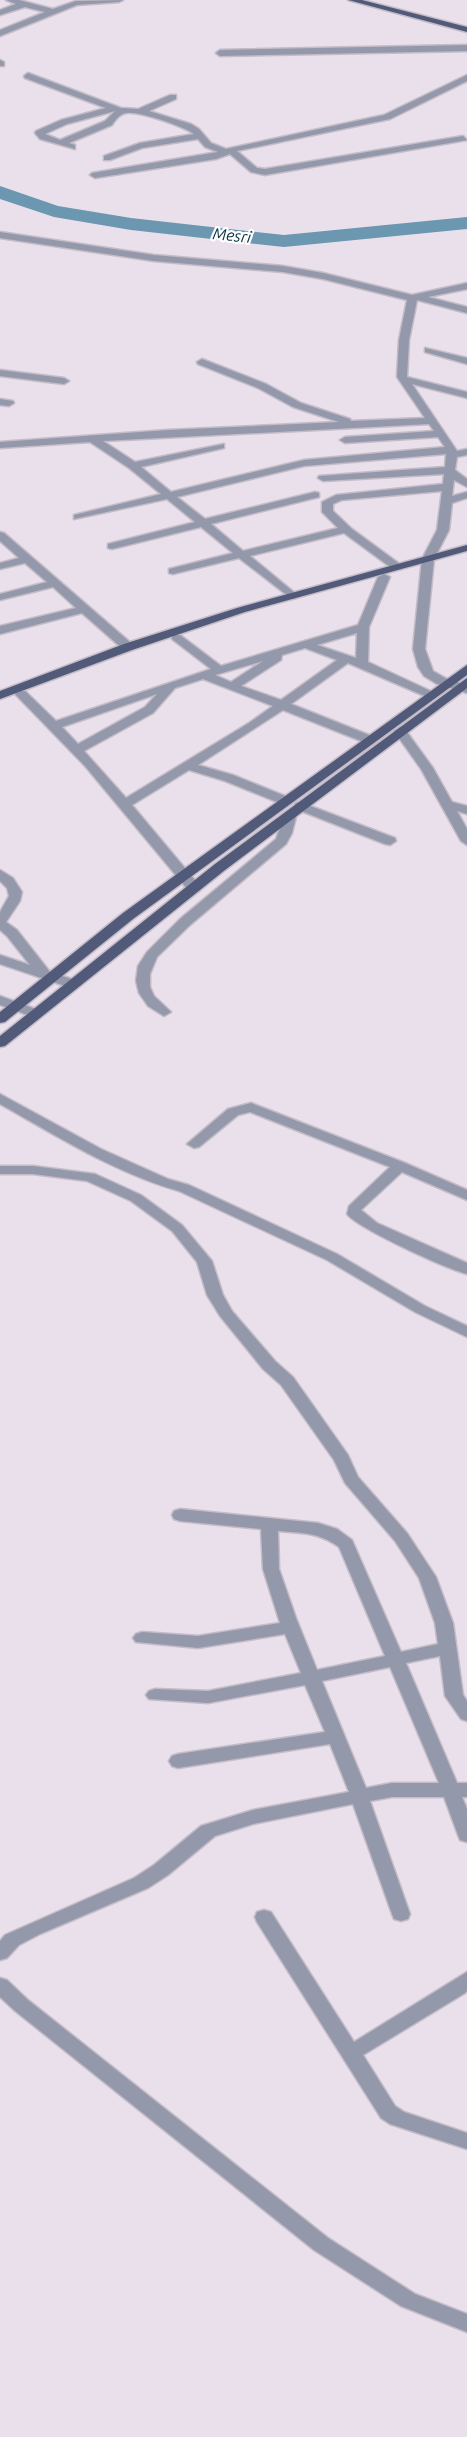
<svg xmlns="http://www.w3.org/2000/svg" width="467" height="2437" viewBox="0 0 467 2437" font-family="Ubuntu,sans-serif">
  <rect width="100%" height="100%" fill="#e9e0ec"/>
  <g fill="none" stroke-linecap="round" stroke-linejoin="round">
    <!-- river -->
    <path fill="#6b97b1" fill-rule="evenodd" d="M0,186L58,206L131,218L284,235L467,217V229L284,247L131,230L54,217L0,199Z"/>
    <!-- minor casing -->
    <g stroke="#c4bcc7" stroke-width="3">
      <path id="minor" d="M6,0H19L53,9L76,1L123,0L119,2L77,5L0,36V30L45,12L25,7L0,15V10L16,4Z
        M467,45V51L220,56L216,53L220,50Z
        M0,60L4,62V66H0Z
        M28,73L121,108L138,109L170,95H176V99L149,111L191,124L199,129L211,143L226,149L384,115L467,75V81L390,119L237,151L257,168L265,169L463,136L467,140L265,175L251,172L230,154L216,159L95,178L90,175L92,173L218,152L205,147L198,139L142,148L110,160H104V156L140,143L194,134C183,126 139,111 126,113C120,114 115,120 112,125L69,143L75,145V149L40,139L35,133L36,131L61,120L106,108L25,78L24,76ZM115,111L105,121L60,140L45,134L67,124Z
        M0,232L154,255L283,266L323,273L412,295L467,283V289L428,297L467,307V313L417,300L409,340L407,377L467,392V398L412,384L457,451L467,449V455L457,457L455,470L467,479V487L454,480L452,496L467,492V498L452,503L449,530L434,559L425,649L433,671L445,678L467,685V693L437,684L424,676L418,667L413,649L422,559L437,530L442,491L342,500L333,504V511L352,529L401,565V569H393L344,533L250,556L296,594V598L292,599L239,558L173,574L169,573V569L233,553L201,527L112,549L108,548V544L195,522L167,499L74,519V515L161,494L129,468L90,442L0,448V442L168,430L339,422L293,407L258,388L198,364L197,362L202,359L266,384L301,403L350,419L351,421L425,418L397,377L399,340L407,300L323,279L283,272L154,261L0,238ZM429,424L434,431L345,437L340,440L345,443L438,437L445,447L304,460L171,492L141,467L224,448V444L135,462L103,441ZM446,454L445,467L319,476L318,478L323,481L444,474L443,484L336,495L322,502V512L338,528L243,551L211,524L319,497V493L315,492L205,519L177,497L304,466Z
        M425,348L467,358V364L425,352Z
        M0,370L64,378L69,381L64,384L0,376Z
        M0,399L13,401L14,403L9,406L0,405Z
        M0,532L4,533L132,644V650H124L82,613L0,634V626L76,608L53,587L0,600V594L47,582L25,563L0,569V563L19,558L0,541Z
        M384,574L390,577L369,627L368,662L437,694L435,697H427L348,663L291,704L374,737L376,740L374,743H366L283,710L198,765L233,775L290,798L292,801L290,804H282L225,781L189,770L132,805L199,885L201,888L199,891H189L85,766L15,694L17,691H25L56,721L211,669L172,639V635H180L221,666L358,625L378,577ZM357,633L356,658L317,645ZM305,648L337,660L281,700L241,686L281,660L282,655ZM263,661L231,682L215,675ZM203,679L273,706L249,723L126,798L84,751L153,713L175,688ZM157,694L145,707L78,744L62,727Z
        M400,727L404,728L433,768L452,802L467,806V814L457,811L467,829V845L461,841L421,769L394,731Z
        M300,802L395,838L396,841L390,845L385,844L296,809L294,806L296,803Z
        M291,809L297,813L292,833L286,844L190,925L157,957L150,974V987L154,996L171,1012L164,1016L148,1006L139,993L136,981L138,966L147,952L180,919L276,839L285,813Z
        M0,870L13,878L22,892L20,901L6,922L17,930L50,972L78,981L80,984L78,987H68L0,964V955L30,965L7,936L0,930V912L9,896L7,888L0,881Z
        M0,996L41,1011L43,1014L36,1018L0,1005Z
        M0,1094L101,1149L168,1179L189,1185L337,1254L425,1306L467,1326V1337L415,1312L327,1260L179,1191C115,1173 57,1136 0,1104Z
        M251,1103L405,1163L467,1190V1200L402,1172L361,1210L377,1223L467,1263V1274C447,1269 357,1228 347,1214L349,1206L390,1167L250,1112L238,1115L199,1147L194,1148L187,1144L228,1109Z
        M0,1166H33L95,1174L141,1195L182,1225L212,1261L223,1295L232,1311L275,1361L293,1377L348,1455L358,1477L407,1533L436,1577L453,1623L463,1695L467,1701V1721L461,1719L445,1696L440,1656L406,1663L457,1783H467V1797H462L467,1809V1842L460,1840L458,1835L444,1797H392L370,1801L410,1914L408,1919L401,1921L394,1919L392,1914L353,1804L253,1824L215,1836L168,1875L148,1888L40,1934L19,1945L7,1958L0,1960V1941L5,1935L134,1878L154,1865L201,1826L253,1810L349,1792L330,1744L178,1768L172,1766L169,1761L172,1756L178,1754L325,1732L305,1685L208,1703L149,1699L146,1695L149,1691L155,1689L208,1691L301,1673L285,1634L198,1648L136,1642L133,1638L136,1634L142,1632L198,1636L280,1623L263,1569L261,1529L180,1521L174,1519L172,1515L174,1511L180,1509L318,1523L337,1529L352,1540L401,1652L438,1644L435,1623L419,1578L395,1541L345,1483L334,1460L281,1385L263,1369L220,1316L207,1295L197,1262L172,1231L131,1201L87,1181L33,1174H0ZM278,1531C302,1533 318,1532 339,1547L385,1656L317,1670L296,1618L279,1569ZM390,1667L439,1783H392L366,1788L322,1681Z
        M264,1910L271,1912L354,2042L467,1972V1991L465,1993L363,2055L395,2106L404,2112L467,2133V2149L390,2124L381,2118L257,1922L255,1917L257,1912Z
        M0,1978L7,1980L28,2000L328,2238L415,2294L467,2314V2332L401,2306L314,2250L14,2010L0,1997Z"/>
    </g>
    <!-- primary casing -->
    <g stroke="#c4bcc7" stroke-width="3">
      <path id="primary" d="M348,0H362L467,27V32Z
        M467,545V551L245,612L132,650L0,699V691L124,644L237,608Z
        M467,665V675L133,919L5,1022L0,1023V1012L123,913Z
        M467,678V688L225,870L5,1046L0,1047V1036L215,864Z"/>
    </g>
    <!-- minor -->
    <use href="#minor" fill="#9398ab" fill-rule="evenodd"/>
    <!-- primary -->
    <use href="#primary" fill="#525a7a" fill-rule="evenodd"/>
  </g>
  <g text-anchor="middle" stroke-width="4.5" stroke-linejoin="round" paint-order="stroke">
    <!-- far-water labels -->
    <g font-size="16" font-style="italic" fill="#062e41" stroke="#fff">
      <text transform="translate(232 235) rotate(6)" y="6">Mesri</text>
    </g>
  </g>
</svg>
